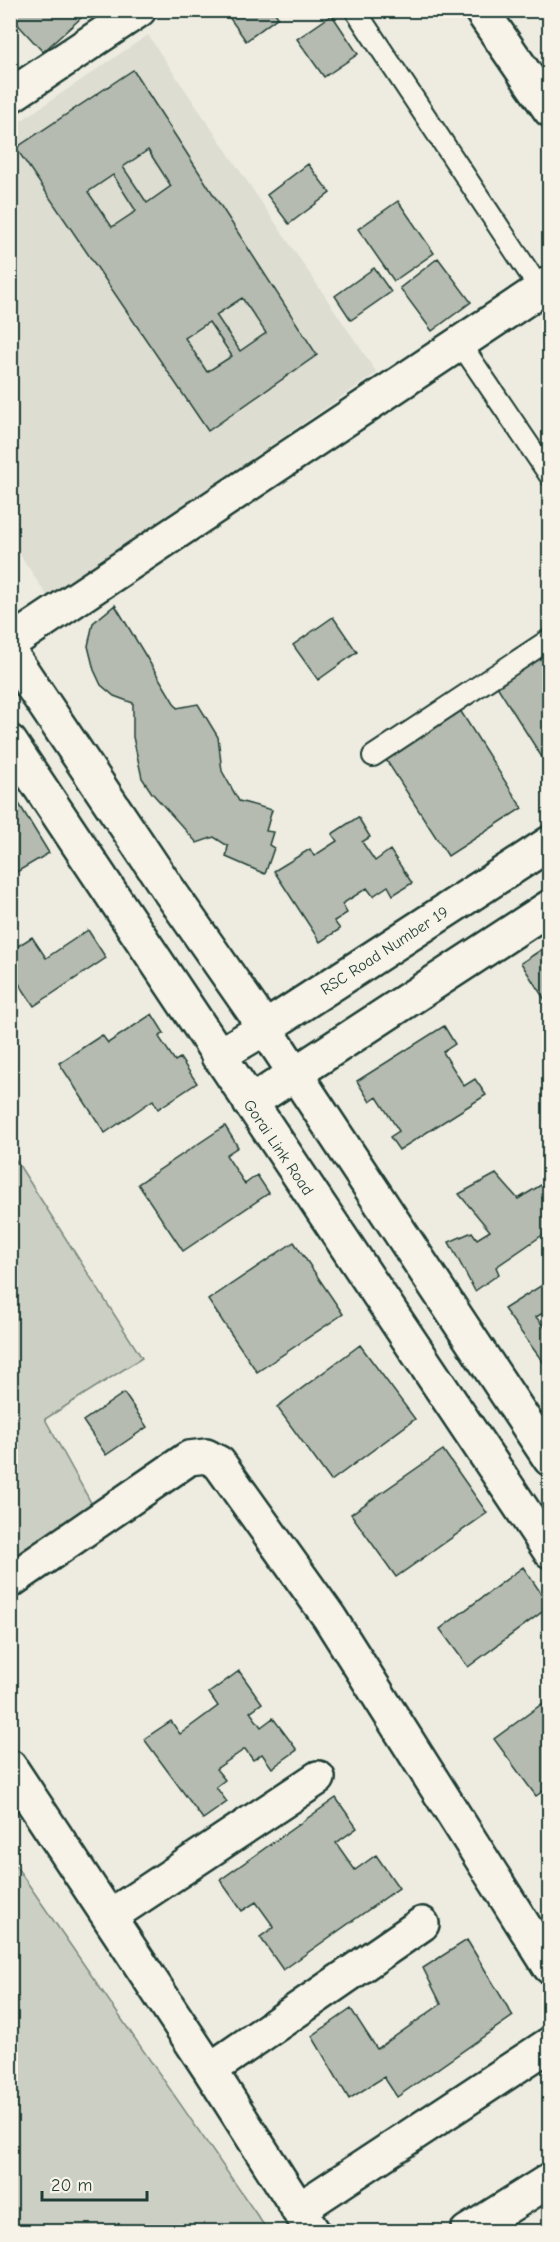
<svg xmlns="http://www.w3.org/2000/svg" width="560" height="2242" viewBox="0 0 560 2242" font-family="'Comic Neue',sans-serif">
  <rect width="100%" height="100%" fill="#eeece1"/>
  <filter id="ink" filterUnits="userSpaceOnUse"><feTurbulence type="fractalNoise" baseFrequency=".0167" numOctaves="2"/><feDisplacementMap in="SourceGraphic" scale="12" xChannelSelector="R" yChannelSelector="G"/><feConvolveMatrix kernelMatrix="1 2 1 2 8 2 1 2 1" color-interpolation-filters="sRGB"/></filter>
  <g filter="url(#ink)">
    <!-- built -->
    <path fill="#ddddd2" d="M148,35L377,373L48,597L11,541L10,128Z"/>
    <!-- green -->
    <path fill="#cccfc4" stroke="#76867c" stroke-width="1.5" d="M10,1151L142,1358L45,1419L95,1510L10,1566Z
      M11,1859L268,2231H11Z"/>
    <!-- building -->
    <path fill="#b5bbb0" stroke="#1f3d34" stroke-width="1.5" fill-rule="evenodd" d="M10,10H74L81,18L43,52L10,16Z
      M224,10H273L278,17L246,41Z
      M332,15L358,54L324,77L297,39Z
      M133,70L317,355L208,431L16,148ZM148,150L171,186L147,203L123,167ZM113,175L136,211L112,227L88,192ZM242,298L266,333L240,351L216,315ZM209,322L232,356L207,372L185,338Z
      M308,164L330,193L289,224L267,195Z
      M398,201L434,253L394,281L358,229Z
      M438,258L471,302L432,331L400,288Z
      M374,268L391,292L351,320L335,296Z
      M115,605L177,708L198,704L218,737L222,771L239,801L272,810L266,831L273,832L269,845L274,848L265,874L226,857L228,846L214,837L197,843L152,793L142,778L133,737V703L114,696L101,685L94,670L88,646L93,623Z
      M333,617L357,652L318,680L293,645Z
      M550,648V770L495,683Z
      M458,707L522,808L448,856L383,755Z
      M10,789L49,853L10,876Z
      M358,817L370,837L362,842L375,861L390,850L412,883L393,895L388,886L373,896L367,888L342,904L347,913L334,921L340,929L320,942L274,871L310,849L314,856L337,841L332,834Z
      M88,930L106,958L34,1006L10,970V951L32,937L46,958Z
      M550,944V1008L521,963Z
      M152,1014L164,1033L159,1037L175,1061L180,1058L197,1083L158,1109L153,1100L105,1133L59,1063L102,1035L108,1043Z
      M444,1026L455,1044L443,1052L464,1086L475,1079L486,1095L399,1150L390,1137L399,1131L377,1097L370,1102L357,1081Z
      M225,1126L238,1147L226,1155L245,1184L257,1175L269,1193L183,1251L138,1184Z
      M496,1174L518,1199L541,1185L550,1192V1237L547,1232L496,1267L499,1274L475,1291L449,1242L472,1232L477,1239L490,1231L459,1194Z
      M294,1242L343,1314L257,1372L208,1300Z
      M550,1280V1309L536,1317L547,1330L550,1328V1358L543,1362L504,1309Z
      M360,1345L415,1419L331,1481L277,1407Z
      M124,1393L147,1427L106,1455L83,1421Z
      M443,1450L487,1513L396,1577L351,1514Z
      M523,1567L550,1606L468,1667L440,1629Z
      M239,1671L262,1703L250,1712L261,1727L273,1718L297,1750L272,1768L262,1754L253,1760L245,1749L216,1769L225,1780L216,1787L227,1802L203,1819L144,1739L171,1721L180,1734L218,1706L209,1693Z
      M550,1698V1786L536,1796L494,1739Z
      M336,1798L357,1828L336,1843L355,1870L376,1855L399,1888L283,1970L260,1937L274,1927L256,1902L242,1911L220,1880Z
      M467,1940L513,2016L397,2097L384,2077L349,2099L312,2036L351,2009L377,2049L441,2004L423,1968Z"/>
    <g fill="none" stroke-linecap="round" stroke-linejoin="round">
      <!-- lane casing -->
      <g stroke="#1f3d34" stroke-width="24">
        <path id="lane" d="M355,10L540,289
          M460,343L550,476
          M373,756L550,639"/>
      </g>
      <!-- street casing -->
      <g stroke="#1f3d34" stroke-width="38">
        <path id="street" d="M481,10L550,110
          M10,96L139,10
          M10,643L550,283
          M10,1581L189,1458L206,1456L219,1463L329,1617L550,1967
          M10,1767L210,2070L313,2232
          M109,1917L318,1778
          M210,2070L422,1924
          M298,2210L550,2044"/>
      </g>
      <!-- secondary casing -->
      <g stroke="#1f3d34" stroke-width="38">
        <path id="secondary" d="M10,653L166,886L265,1028L550,1459
          M10,742L550,1551
          M218,1056L265,1028L550,843
          M250,1103L550,907
          M467,2232L550,2180"/>
      </g>
      <!-- lane -->
      <use href="#lane" stroke="#f7f3e8" stroke-width="20"/>
      <!-- street -->
      <use href="#street" stroke="#f7f3e8" stroke-width="33"/>
      <!-- secondary -->
      <use href="#secondary" stroke="#f7f3e8" stroke-width="33"/>
    </g>
  </g>
  <g text-anchor="middle" stroke-width="6" stroke-linejoin="round" paint-order="stroke">
    <!-- street labels -->
    <g font-size="16" fill="#1f3d34" stroke="#f7f3e8">
      <text transform="translate(384 950) rotate(-33)" y="6">RSC Road Number 19</text>
      <text transform="translate(279 1147) rotate(56)" y="6">Gorai Link Road</text>
    </g>
  </g>
  <!-- margin -->
  <rect width="560" height="2242" fill="none" stroke="#f7f3e8" stroke-width="36"/>
  <rect x="18" y="18" width="524" height="2206" fill="none" stroke="#1f3d34" stroke-width="2" filter="url(#ink)"/>
  <!-- scale -->
  <path d="M42 2191v9h105v-9" fill="none" stroke="#1f3d34" stroke-width="3"/>
  <text x="51" y="2191" font-size="18" fill="#1f3d34" stroke="#f7f3e8" stroke-width="4.5" paint-order="stroke">20 m</text>
</svg>
